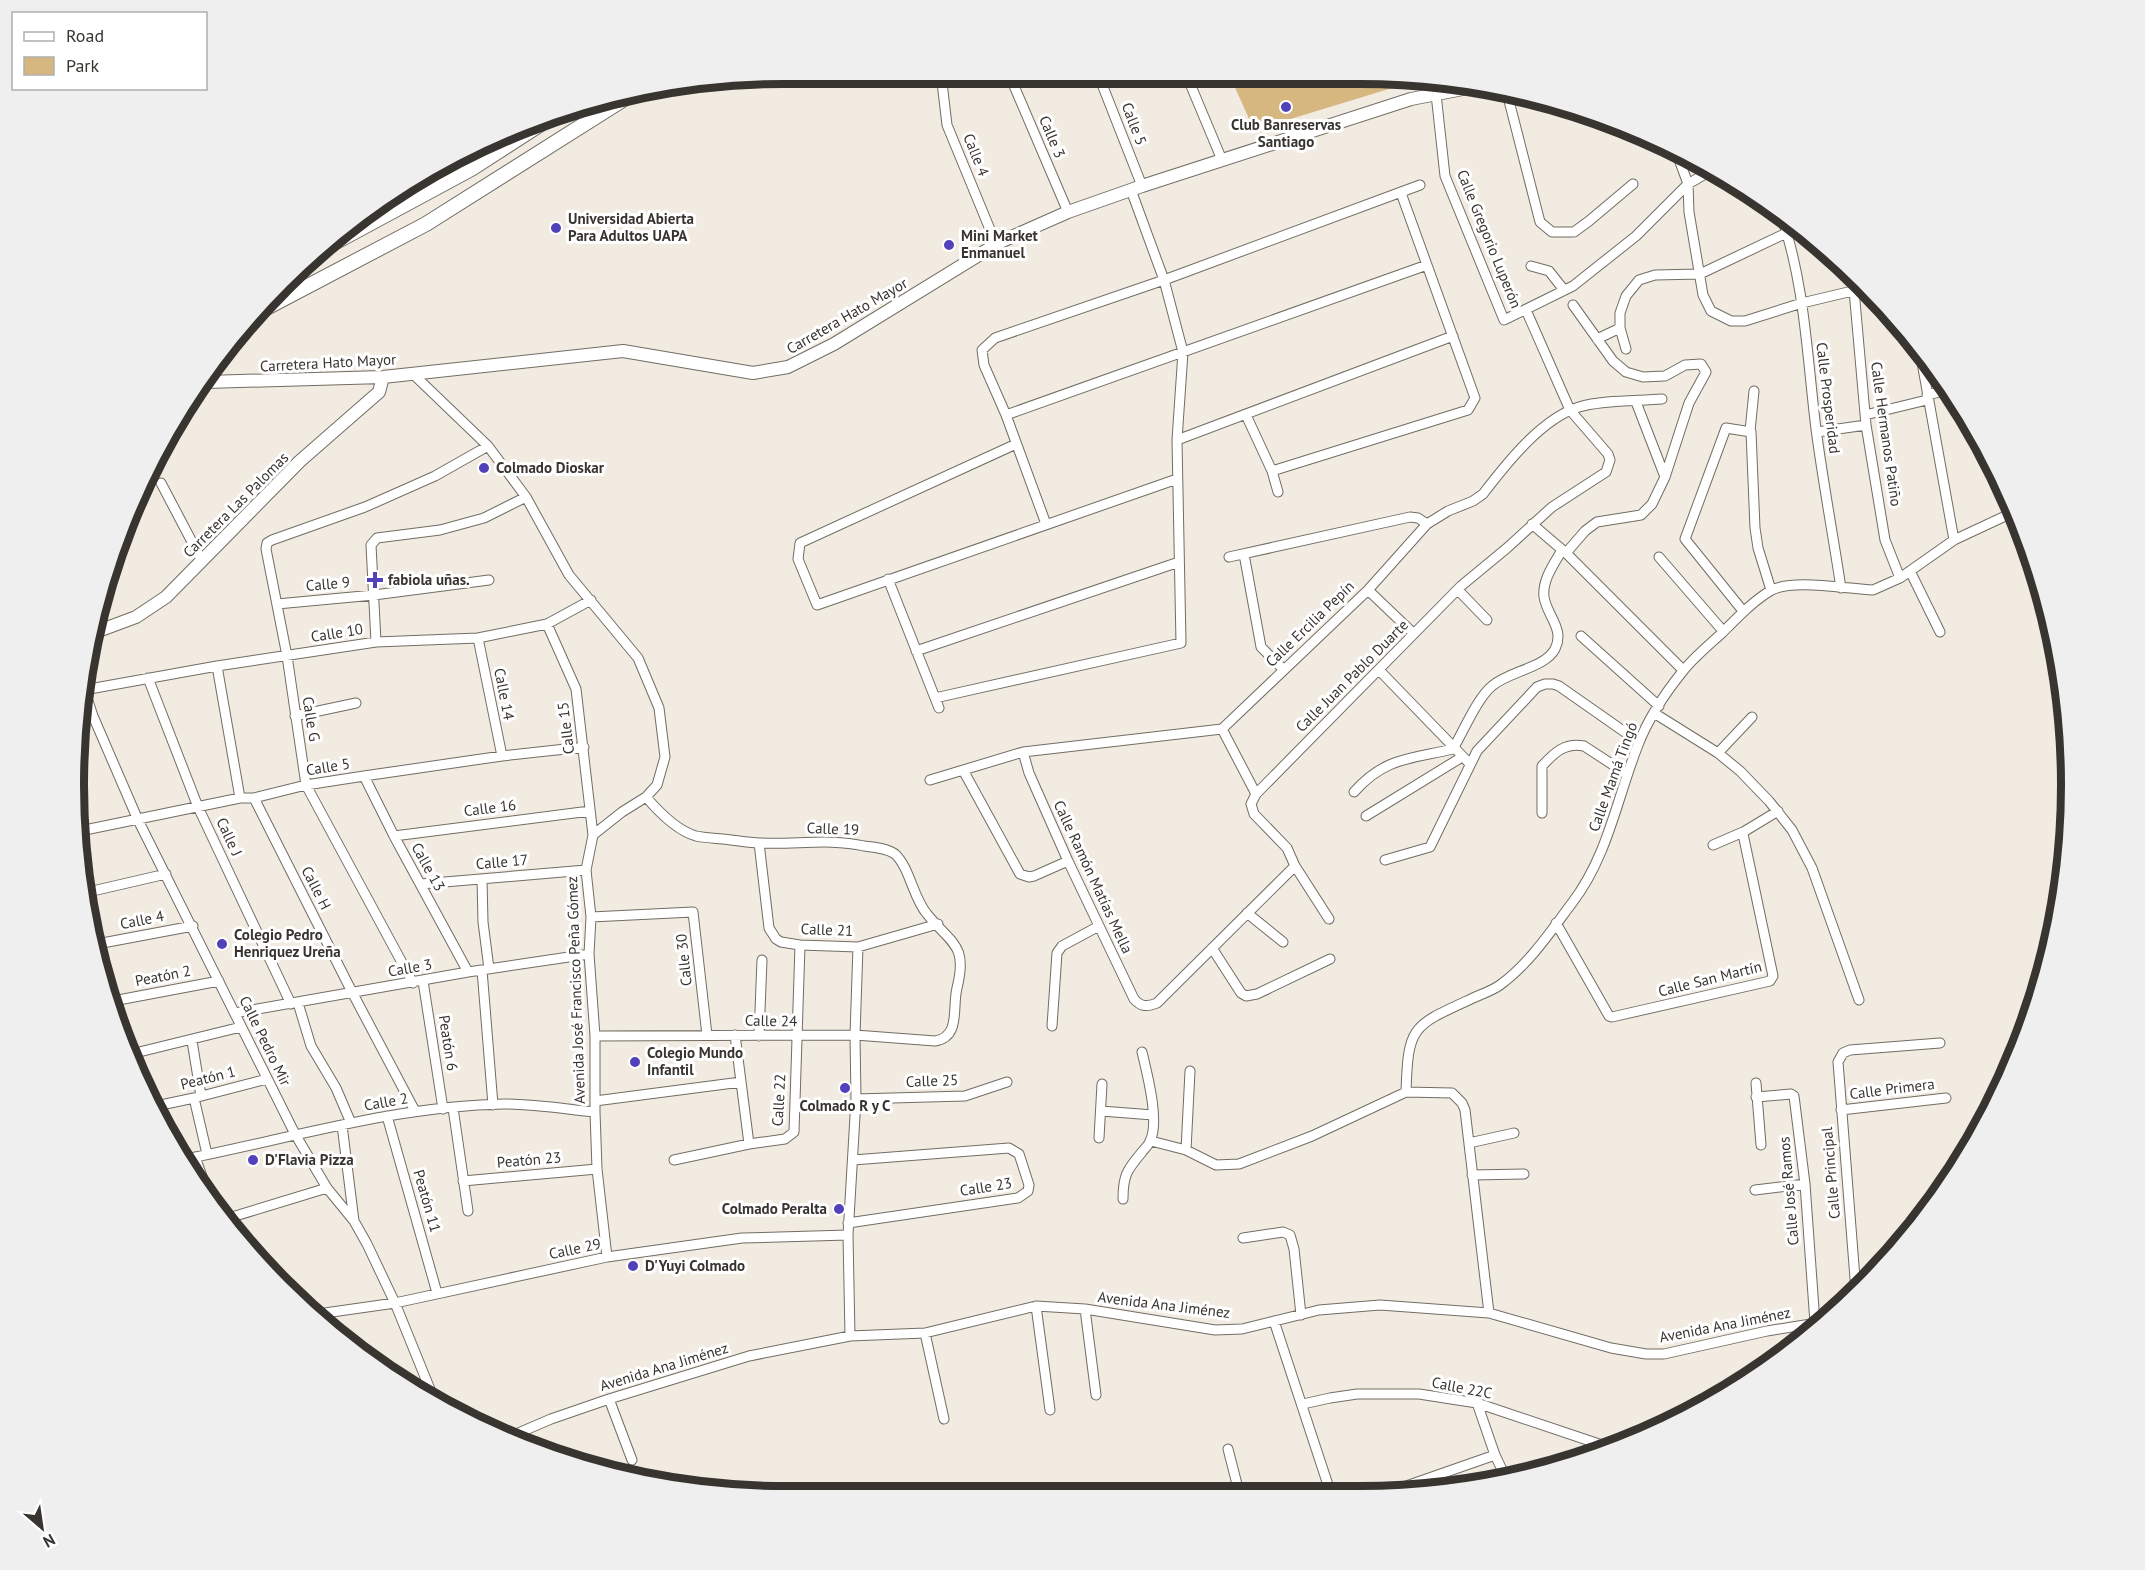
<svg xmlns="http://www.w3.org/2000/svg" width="2145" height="1570" viewBox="0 0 2145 1570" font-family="'PT Sans',sans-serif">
  <rect width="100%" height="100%" fill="#f1ebe1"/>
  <!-- green -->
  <path fill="#d6b780" d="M1229,74H1360L1415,81L1254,130Z"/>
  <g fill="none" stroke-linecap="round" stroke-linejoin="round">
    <!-- street casing -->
    <g stroke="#726d64" stroke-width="11">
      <path id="street" d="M941,74L947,125L996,244
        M1009,74L1068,212
        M1098,74L1142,186
        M1186,74L1222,160
        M1507,93L1540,222L1552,232H1574L1589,221L1633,184
        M1436,94L1445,176L1504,320L1573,286L1636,236L1688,184L1712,170
        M1676,151L1688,184L1689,212L1703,295L1711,311L1731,321H1745L1802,303L1865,288
        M1780,212C1805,282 1807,357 1816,429C1823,482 1833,535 1841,588
        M1531,266L1549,271L1564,290
        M1854,290L1866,425L1885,540L1900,578
        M1597,339L1620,328
        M1919,346L1954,540
        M1626,349L1620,328V313L1626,296L1639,280L1655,275L1700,274L1799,227
        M412,373L488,446L526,497L569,575L638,658L659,708L665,757L657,785L646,797L622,812L593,835
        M1927,395L1948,390
        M1636,402L1665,477
        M1006,415L1427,265
        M1246,415L1272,471L1278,492
        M1865,415L1927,400
        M1750,431L1754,391
        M1817,432L1866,425
        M1177,440L1453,336
        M1016,444L800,543L798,559L817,605L1177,479
        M1272,471L1468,410L1475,398L1401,193
        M2001,477L2010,515
        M161,483L202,561
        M1046,524L1006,415L984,365L982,350L995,338L1164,280L1131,190
        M1532,524L1566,553L1683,670
        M1566,553L1585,531L1597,522L1641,515L1652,504L1665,477L1689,403L1706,372L1701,364L1685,365L1665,376L1643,377L1626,372L1613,361L1573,305
        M1244,554L1261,647L1284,670
        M1229,557L1410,517L1418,518L1427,524
        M1659,557L1723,631
        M1910,571L1940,632
        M888,579L939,708
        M1368,590L1414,634
        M1458,590L1487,620
        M277,604L374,595L489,580
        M1743,611L1685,539L1726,428L1751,432L1755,528L1758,548L1771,590
        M547,624L576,689L593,835L586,870L591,917L589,954L595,1036V1112L597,1169L607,1257
        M1581,636L1659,706
        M478,638L502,756
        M376,642L371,545L377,538L440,530L484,518L526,497
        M916,651L1179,562
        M217,666L240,798
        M1379,670L1470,764
        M148,678L198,807L291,1004
        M82,683L93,716L138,820L295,1134L327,1188L354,1221L367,1244L395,1303L436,1404
        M84,690L217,666L376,642L478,638L547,624L591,600
        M935,698L1181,643L1177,440L1183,352L1164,280L1420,185
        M1654,713L1718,753L1740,771L1769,801L1792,830L1812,868L1859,1000
        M295,716L356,703
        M80,719L93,716
        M1222,729L1256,794
        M1023,752L1029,773L1068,861L1134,999C1141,1007 1147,1007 1157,1003L1295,866L1287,848L1254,814L1251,804L1256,794L1461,586L1507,548L1552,507L1606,472L1610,460L1608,454L1570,410L1526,310
        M1718,753L1752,717
        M963,770L1020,874L1029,877L1034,876L1068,861
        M364,776L394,836L468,972
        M930,780L1023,752L1222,729L1368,590L1427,524L1448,511L1473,501L1483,494C1506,464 1542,418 1579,407C1602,400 1637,401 1662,399
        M1354,792C1385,757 1411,759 1453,749C1463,732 1478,697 1492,686C1509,671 1545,668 1555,649C1565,629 1547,616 1544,597C1542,580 1554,564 1562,550
        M254,798L352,992L415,1111
        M1542,813V766C1554,753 1565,742 1584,746L1627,774
        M1366,816L1462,757
        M80,831L240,798H254L306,785L364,776L502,756L584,747
        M394,836L590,811
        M759,843L769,928L776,939L781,942L800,945L858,947L938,924
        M1713,845L1743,832
        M1385,860L1430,847L1477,751L1537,687L1545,684H1553L1559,686L1639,742
        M1295,866L1329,919
        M482,879L483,922L489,969
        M421,884L586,870
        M84,893L166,874
        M1247,913L1283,942
        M591,917L693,912L707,1035
        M1556,923L1609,1016L1612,1017L1770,981L1773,976L1743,834L1745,831L1778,811
        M97,944L193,926
        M1212,948L1241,993L1246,996L1257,994L1330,959
        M482,970L493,1105
        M423,981L443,1109
        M413,983L306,785L287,656L266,549L267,543L272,540L365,507L435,476L488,446
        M113,1001L219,981
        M298,1003L311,1046L336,1088L351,1123
        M235,1013L468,972L589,954
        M1052,1026L1057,953L1062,946L1099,926
        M735,1035L749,1144
        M595,1036L855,1035L935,1041C961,1037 952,1007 957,988C968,944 951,944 927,914C913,898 910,868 895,854C887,848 874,847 864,846C830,838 794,845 760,843C748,843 735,840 723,839C715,838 705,838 696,836C678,831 658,811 646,797
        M759,1036L762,960
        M192,1041L201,1096
        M127,1055L241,1027
        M1756,1083L1761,1145
        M1406,1092C1408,1026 1412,1026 1471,999C1481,994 1492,991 1500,985C1529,964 1551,931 1572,903C1608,856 1617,798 1638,745C1648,719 1666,692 1683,671C1694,657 1709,645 1722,633C1737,618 1752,602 1770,591C1791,578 1846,589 1873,590L1900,578L1954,540L2014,512
        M1756,1097L1791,1094L1794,1096L1805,1184L1815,1323
        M194,1098L207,1154
        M856,1099L965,1096L1007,1082
        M595,1101L741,1082
        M156,1106L194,1098L267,1079
        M453,1108L468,1211
        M1841,1110L1946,1098
        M1101,1111L1153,1115
        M387,1116L437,1293
        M342,1125L354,1221
        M1099,1138L1102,1084
        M1151,1141L1186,1150L1216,1165L1239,1164L1312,1136L1406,1092L1452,1093L1462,1103L1465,1110L1489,1313
        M1469,1143L1514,1133
        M1186,1150L1190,1071
        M195,1157L211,1201
        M186,1159C292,1138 396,1106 504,1104C534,1104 565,1109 595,1112
        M674,1160L749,1144L785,1139L794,1132L800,945
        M1472,1175L1524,1174
        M463,1181L597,1169
        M1755,1190L1805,1184
        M1123,1199C1123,1175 1127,1170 1142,1152C1144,1149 1149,1145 1150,1141C1160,1122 1147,1073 1142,1052
        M222,1220L327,1188
        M848,1223L1018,1198L1028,1191L1029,1185L1019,1154L1009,1148L853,1160
        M1243,1238L1283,1232L1290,1235L1294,1249L1301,1315
        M1856,1291L1838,1062L1843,1053L1850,1050L1940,1043
        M1036,1306L1050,1410
        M1085,1309L1096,1395
        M311,1315L395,1303L607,1257L742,1238L848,1235
        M1274,1321L1330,1491
        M925,1333L944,1419
        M850,1336L848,1235L856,1099L855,1035L858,947
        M609,1399L632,1460
        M1477,1403L1495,1455L1505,1476
        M1303,1404L1330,1398L1357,1394H1419L1477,1403L1611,1448
        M509,1437L551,1419L609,1399L749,1356L850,1336L925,1333L1036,1306L1085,1309L1215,1330L1242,1329L1319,1310L1380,1305L1489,1313L1611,1348L1646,1354H1664L1767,1331L1823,1322
        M1228,1449L1239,1492
        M1392,1491L1495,1455"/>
    </g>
    <!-- secondary casing -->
    <g stroke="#726d64" stroke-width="14">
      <path id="secondary" d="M206,382L383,377L623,351L753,373L788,367L834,344L1000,242L1068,212L1142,186L1411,99L1468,88
        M93,633L136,617L166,597L300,461L379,392L383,377"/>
    </g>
    <!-- primary casing -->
    <g stroke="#726d64" stroke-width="16">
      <path id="primary" d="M332,244L471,169L561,111
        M249,317L426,224L632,94"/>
    </g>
    <!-- street -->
    <use href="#street" stroke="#fff" stroke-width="9"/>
    <!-- secondary -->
    <use href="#secondary" stroke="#fff" stroke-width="12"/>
    <!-- primary -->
    <use href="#primary" stroke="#fff" stroke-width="14"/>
  </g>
  <!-- markers -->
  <g fill="#5142b9" stroke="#fff" stroke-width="2">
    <circle cx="1286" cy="107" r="6"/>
    <circle cx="556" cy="228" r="6"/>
    <circle cx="949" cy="245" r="6"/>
    <circle cx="484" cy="468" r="6"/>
    <path d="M372 571h6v6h6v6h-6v6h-6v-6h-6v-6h6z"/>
    <circle cx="222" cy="944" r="6"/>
    <circle cx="635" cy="1062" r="6"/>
    <circle cx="845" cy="1088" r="6"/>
    <circle cx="253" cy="1160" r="6"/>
    <circle cx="839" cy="1209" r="6"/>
    <circle cx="633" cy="1266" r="6"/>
  </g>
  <g text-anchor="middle" stroke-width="6" stroke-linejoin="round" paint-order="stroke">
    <!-- street labels -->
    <g font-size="15" fill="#383531" stroke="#fff">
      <text transform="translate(1134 124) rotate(69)" y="5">Calle 5</text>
      <text transform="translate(1052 137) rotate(67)" y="5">Calle 3</text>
      <text transform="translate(976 155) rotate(68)" y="5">Calle 4</text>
      <text transform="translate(1489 239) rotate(68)" y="5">Calle Gregorio Luperón</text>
      <text transform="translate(847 316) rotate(-30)" y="5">Carretera Hato Mayor</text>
      <text transform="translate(328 363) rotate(-3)" y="5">Carretera Hato Mayor</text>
      <text transform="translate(1828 398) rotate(83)" y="5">Calle Prosperidad</text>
      <text transform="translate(1886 434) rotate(82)" y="5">Calle Hermanos Patiño</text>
      <text transform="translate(236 505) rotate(-45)" y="5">Carretera Las Palomas</text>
      <text transform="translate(328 584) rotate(-5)" y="5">Calle 9</text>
      <text transform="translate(1310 624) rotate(-44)" y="5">Calle Ercilia Pepín</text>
      <text transform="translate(337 633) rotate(-9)" y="5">Calle 10</text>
      <text transform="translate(1352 676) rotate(-45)" y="5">Calle Juan Pablo Duarte</text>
      <text transform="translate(504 694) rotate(79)" y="5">Calle 14</text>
      <text transform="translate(311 719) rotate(81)" y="5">Calle G</text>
      <text transform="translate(566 728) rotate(-97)" y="5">Calle 15</text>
      <text transform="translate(328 767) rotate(-9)" y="5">Calle 5</text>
      <text transform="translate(1613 777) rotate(-70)" y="5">Calle Mamá Tingó</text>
      <text transform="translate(490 808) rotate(-7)" y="5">Calle 16</text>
      <text transform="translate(833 829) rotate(2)" y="5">Calle 19</text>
      <text transform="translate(229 837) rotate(65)" y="5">Calle J</text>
      <text transform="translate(502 862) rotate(-5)" y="5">Calle 17</text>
      <text transform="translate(428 867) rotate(61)" y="5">Calle 13</text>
      <text transform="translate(1093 877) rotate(65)" y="5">Calle Ramón Matías Mella</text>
      <text transform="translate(316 888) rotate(63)" y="5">Calle H</text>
      <text transform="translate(142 920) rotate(-11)" y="5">Calle 4</text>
      <text transform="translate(827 930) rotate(2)" y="5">Calle 21</text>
      <text transform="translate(684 960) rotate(-96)" y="5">Calle 30</text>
      <text transform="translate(410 968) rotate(-10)" y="5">Calle 3</text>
      <text transform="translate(163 976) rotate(-11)" y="5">Peatón 2</text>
      <text transform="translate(1710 979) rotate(-14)" y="5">Calle San Martín</text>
      <text transform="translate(576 990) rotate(-92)" y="5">Avenida José Francisco Peña Gómez</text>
      <text transform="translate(771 1021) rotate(1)" y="5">Calle 24</text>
      <text transform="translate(265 1041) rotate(64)" y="5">Calle Pedro Mir</text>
      <text transform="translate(448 1043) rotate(81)" y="5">Peatón 6</text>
      <text transform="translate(208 1078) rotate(-14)" y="5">Peatón 1</text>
      <text transform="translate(932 1081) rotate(-2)" y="5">Calle 25</text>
      <text transform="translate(1892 1089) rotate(-7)" y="5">Calle Primera</text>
      <text transform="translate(779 1100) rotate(-87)" y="5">Calle 22</text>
      <text transform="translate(386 1102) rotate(-10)" y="5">Calle 2</text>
      <text transform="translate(529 1160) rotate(-5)" y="5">Peatón 23</text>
      <text transform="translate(1831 1173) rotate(-95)" y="5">Calle Principal</text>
      <text transform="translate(986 1187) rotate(-9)" y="5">Calle 23</text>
      <text transform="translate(1789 1191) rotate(-95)" y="5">Calle José Ramos</text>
      <text transform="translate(427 1201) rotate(74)" y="5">Peatón 11</text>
      <text transform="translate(575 1249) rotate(-12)" y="5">Calle 29</text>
      <text transform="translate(1164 1305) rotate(7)" y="5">Avenida Ana Jiménez</text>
      <text transform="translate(1725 1325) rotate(-11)" y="5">Avenida Ana Jiménez</text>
      <text transform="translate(664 1367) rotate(-17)" y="5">Avenida Ana Jiménez</text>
      <text transform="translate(1462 1388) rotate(11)" y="5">Calle 22C</text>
    </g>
    <!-- poi labels -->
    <g font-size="15" font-weight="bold" fill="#383531" stroke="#fff" text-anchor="start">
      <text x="1286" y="130" text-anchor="middle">Club Banreservas<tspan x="1286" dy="17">Santiago</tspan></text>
      <text x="568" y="224">Universidad Abierta<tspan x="568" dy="17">Para Adultos UAPA</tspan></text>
      <text x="961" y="241">Mini Market<tspan x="961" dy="17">Enmanuel</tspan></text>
      <text x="496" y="473">Colmado Dioskar</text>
      <text x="388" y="585">fabiola uñas.</text>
      <text x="234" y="940">Colegio Pedro<tspan x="234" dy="17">Henriquez Ureña</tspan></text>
      <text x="647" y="1058">Colegio Mundo<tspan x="647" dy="17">Infantil</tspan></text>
      <text x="845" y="1111" text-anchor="middle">Colmado R y C</text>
      <text x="265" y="1165">D'Flavia Pizza</text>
      <text x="827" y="1214" text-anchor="end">Colmado Peralta</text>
      <text x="645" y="1271">D'Yuyi Colmado</text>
    </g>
  </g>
  <!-- crop -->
  <path d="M0 0H2145V1570H0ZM785 84H1360A701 701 0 0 1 2061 785V785A701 701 0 0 1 1360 1486H785A701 701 0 0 1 84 785V785A701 701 0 0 1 785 84Z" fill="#efefef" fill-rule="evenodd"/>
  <path fill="none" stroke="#383531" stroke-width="8" d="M785 84H1360A701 701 0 0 1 2061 785V785A701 701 0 0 1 1360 1486H785A701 701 0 0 1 84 785V785A701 701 0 0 1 785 84Z"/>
  <!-- legend -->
  <rect x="12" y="12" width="195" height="78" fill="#ffffff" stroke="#afaead" stroke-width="1.5"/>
  <rect x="24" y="32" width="30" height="9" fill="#ffffff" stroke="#afaead" stroke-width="1.5"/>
  <text x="66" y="42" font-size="18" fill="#383531">Road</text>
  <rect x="24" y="57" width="30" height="18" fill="#d6b780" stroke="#afaead" stroke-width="1.5"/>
  <text x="66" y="72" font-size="18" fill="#383531">Park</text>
  <!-- north arrow -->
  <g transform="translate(42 1528) rotate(151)" stroke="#ffffff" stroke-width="4.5" paint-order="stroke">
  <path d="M0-4.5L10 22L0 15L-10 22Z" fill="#383531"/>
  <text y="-9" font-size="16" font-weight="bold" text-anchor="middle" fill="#383531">N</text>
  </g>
</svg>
